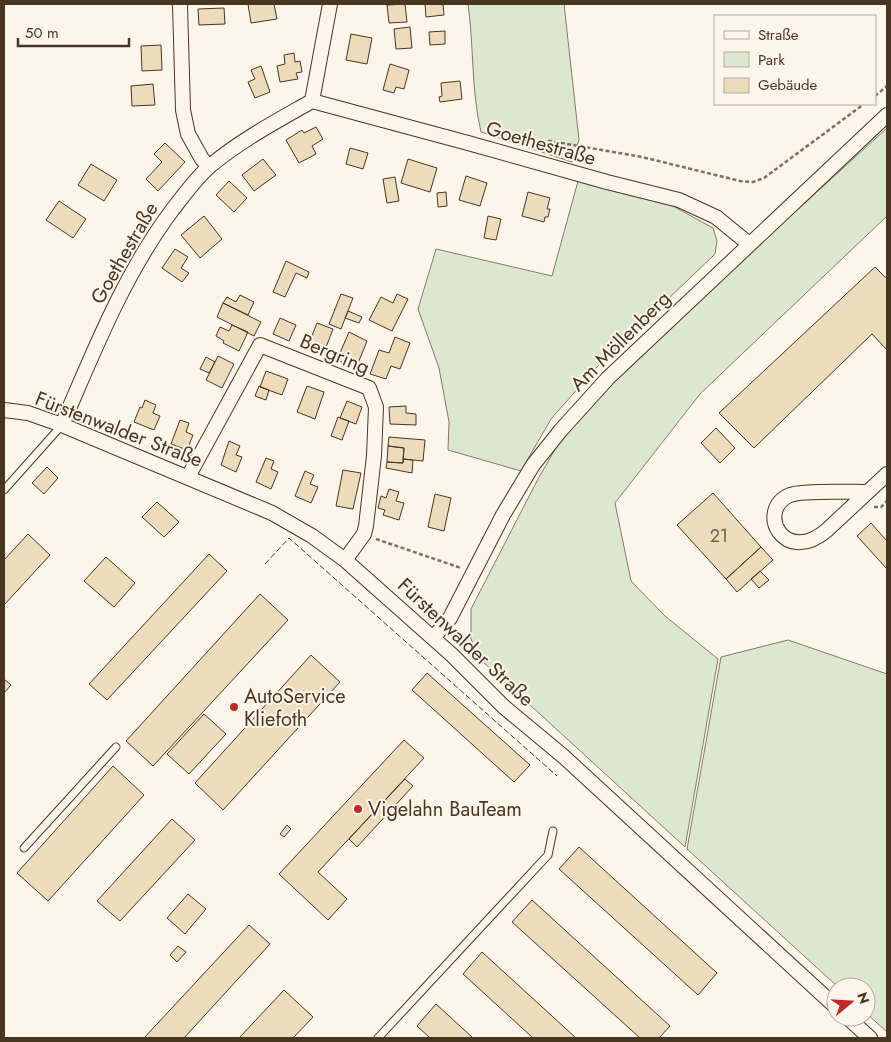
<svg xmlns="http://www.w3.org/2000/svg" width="891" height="1042" viewBox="0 0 891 1042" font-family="Jost,sans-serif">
  <rect width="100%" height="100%" fill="#fbf6e9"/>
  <!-- green -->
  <path fill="#dce7d0" stroke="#887966" d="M468,4H564L579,140L572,162L481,132C471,90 474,46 468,4Z
    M887,128V216L700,394L615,503L631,581L665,616L718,659L685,847L481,660L471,639V609L538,479L567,429L611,380Z
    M578,181L671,205L713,228L717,241L715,254L596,368L551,419L521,471L448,450L449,422L439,368L418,309L436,249L552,276Z
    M788,640L887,674V1032L866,1013V987H838L687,849L721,657Z"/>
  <!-- building -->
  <path fill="#ecdcbc" stroke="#4a3520" d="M248,4H274L277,19L251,23Z
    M405,4L407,22L389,23L387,5Z
    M425,4H443L444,15L426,17Z
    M224,8L225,24L199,25L198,9Z
    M410,27L412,48L396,49L394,29Z
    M445,31V44L430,45L429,32Z
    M351,34L372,38L367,64L346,60Z
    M161,45L162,70L142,71L141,46Z
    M294,53L295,62L300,61L302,72L296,73L298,79L280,82L277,66L285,64L284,55Z
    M390,64L409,70L404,89L396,87L394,93L383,90Z
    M261,66L270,92L255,98L248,82L255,79L251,70Z
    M460,81L462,99L440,102L439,97L442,96L441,83Z
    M153,84L155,105L132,106L131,86Z
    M316,127L323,139L312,146L316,154L299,163L286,140L302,130L304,133Z
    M165,143L185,162L158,191L146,179L162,162L154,154Z
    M350,148L368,153L363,169L346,164Z
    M263,159L276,175L254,191L242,175Z
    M408,159L437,168L430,192L401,183Z
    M91,164L117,180L104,201L78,185Z
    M466,176L487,183L480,206L459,200Z
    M395,177L399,201L387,203L383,179Z
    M229,181L247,198L234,212L216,195Z
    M446,192L447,206L438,207L437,193Z
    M528,192L550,198L547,209H550L548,217H545L544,222L522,216Z
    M59,201L86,219L73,238L46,220Z
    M204,216L222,239L200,258L181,235Z
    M488,216L501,219L496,240L484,238Z
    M175,249L188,257L181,268L189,273L182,282L162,268Z
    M286,261L309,272L307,278L296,273L285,297L273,292Z
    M875,267L887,279V350L872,334L754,448L719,413Z
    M341,294L353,298L341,329L329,324Z
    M397,294L408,299L392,331L369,320L381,297L393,303Z
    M240,295L254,302L248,315L223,303L227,297L236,302Z
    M223,303L261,322L254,336L217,317Z
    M348,311L362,317L359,323L345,318Z
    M280,318L296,325L289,341L273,334Z
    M317,323L333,329L323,355L307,348Z
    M232,325L248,332L239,351L223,343L224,341L216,336L220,327L229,331Z
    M349,332L367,341L356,368L337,360Z
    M395,337L410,343L400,369L391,366L386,379L370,374L379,350L389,353Z
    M218,356L234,364L222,388L206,380Z
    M206,357L215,362L209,373L200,369Z
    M266,371L288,379L282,395L260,387Z
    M259,386L269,390L266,400L255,396Z
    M307,386L324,392L315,419L297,412Z
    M145,400L156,405L153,413L160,416L154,430L134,422L140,407L142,408Z
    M347,401L362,407L356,424L340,418Z
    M406,406V413L416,414V425L390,424L389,407Z
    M338,417L349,421L342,440L331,436Z
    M180,420L189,423L186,432L193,435L187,450L171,444Z
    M716,428L735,448L720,463L701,443Z
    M389,437L425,440L423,461L403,459L404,448L388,446Z
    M229,441L240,446L236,455L242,457L236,472L221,465Z
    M388,446L404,448L403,463L387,462Z
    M266,458L274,461L271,469L278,472L271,489L256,482Z
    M403,459L413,460L412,473L386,468L387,462L403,463Z
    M47,467L58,478L44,494L32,483Z
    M343,470L361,473L353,509L336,506Z
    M305,471L314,475L310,484L318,487L311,503L295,496Z
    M389,489L399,492L396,501L404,503L399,520L383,515L385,510L378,508L381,496L386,498Z
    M713,493L761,547L726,579L677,525Z
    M435,494L451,498L444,531L428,527Z
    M157,502L179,522L164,537L142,517Z
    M871,523L887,541V569L857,536Z
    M28,534L50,555L4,605V560Z
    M761,547L773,560L737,592L726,579Z
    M209,554L227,571L107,700L89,684Z
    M106,557L135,583L114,607L84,581Z
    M760,571L769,580L759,588L751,579Z
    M260,594L288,620L153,766L126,741Z
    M311,655L340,682L223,810L195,783Z
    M427,673L530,765L514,782L412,690Z
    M4,679L11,685L4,693Z
    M204,714L226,734L189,774L167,754Z
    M404,740L424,758L318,872L347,899L328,920L279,874Z
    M113,766L144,795L48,901L17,873Z
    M405,779L413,786L357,847L349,839Z
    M172,819L195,840L120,921L97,901Z
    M287,825L291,829L284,837L280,834Z
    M579,847L717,973L698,995L559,869Z
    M188,894L206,909L185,934L167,918Z
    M532,900L670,1026L659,1038H640L512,922Z
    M249,925L270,944L184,1038H144Z
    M178,946L186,952L177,962L170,955Z
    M482,952L576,1038H533L463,974Z
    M284,990L313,1017L293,1038H239Z
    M436,1004L473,1038H430L417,1026Z"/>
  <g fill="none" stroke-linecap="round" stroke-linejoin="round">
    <!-- service casing -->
    <g stroke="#4a3520" stroke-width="9">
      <path id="service" d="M4,490L62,425
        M24,848L116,747
        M378,1038L548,855L553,831"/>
    </g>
    <!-- minor casing -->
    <g stroke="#4a3520" stroke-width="16">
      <path id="minor" d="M180,4L183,110L188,134L202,159L209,167
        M312,101L330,4
        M4,410L28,413L62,425L272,513L312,536L345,560L452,655L504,707L563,756L836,1007
        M62,425C94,351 124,274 173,209C184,195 196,178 210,166C241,140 277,121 312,101L468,143L607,182L679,200L716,217L749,244
        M188,477L260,345L369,388L376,407L374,456L366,526L364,534L345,560
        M866,492C849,492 803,490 790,495C755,510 784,567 827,530L887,474
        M433,638L450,618L503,515L533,465L561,430L608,378L887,115
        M847,1017L870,1038"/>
    </g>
    <!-- path -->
    <path stroke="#7f6f5c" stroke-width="2.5" stroke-dasharray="4 2.5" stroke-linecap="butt" d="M875,96L887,86
      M522,143L550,141L642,157L740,181L753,182L764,178L864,104
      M874,507H881L887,501
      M376,539L461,568"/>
    <!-- service -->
    <use href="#service" stroke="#fbf6e9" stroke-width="7"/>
    <!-- minor -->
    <use href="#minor" stroke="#fbf6e9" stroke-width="14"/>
    <!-- fence -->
    <path stroke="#4a3520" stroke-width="1" stroke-dasharray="6 2.5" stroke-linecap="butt" d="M265,564L289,538L557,776"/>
  </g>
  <!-- markers -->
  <g fill="#c62828" stroke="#fbf6e9" stroke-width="2">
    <circle cx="234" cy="707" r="5"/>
    <circle cx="358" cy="809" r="5"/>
  </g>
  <g text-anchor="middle" stroke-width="4" stroke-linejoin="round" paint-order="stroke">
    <!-- number labels -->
    <g font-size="18" fill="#725f47">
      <text x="719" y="542">21</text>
    </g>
    <!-- street labels -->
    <g font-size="20" fill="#4a3520" stroke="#fbf6e9">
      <text transform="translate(541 143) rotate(16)" y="7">Goethestraße</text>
      <text transform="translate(124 253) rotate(-60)" y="7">Goethestraße</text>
      <text transform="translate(620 341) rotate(-45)" y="7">Am Möllenberg</text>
      <text transform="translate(335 354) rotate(23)" y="7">Bergring</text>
      <text transform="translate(119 429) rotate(21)" y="7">Fürstenwalder Straße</text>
      <text transform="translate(466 642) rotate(43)" y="7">Fürstenwalder Straße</text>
    </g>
    <!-- poi labels -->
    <g font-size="20" fill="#4a3520" stroke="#fbf6e9" text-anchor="start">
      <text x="244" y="703">AutoService<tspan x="244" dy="23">Kliefoth</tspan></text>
      <text x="368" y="816">Vigelahn BauTeam</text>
    </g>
  </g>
  <!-- border -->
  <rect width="891" height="1042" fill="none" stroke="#4a3520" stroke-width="10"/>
  <!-- legend -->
  <rect x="714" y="15" width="162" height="90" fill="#fbf6e9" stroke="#b4a999"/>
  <rect x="724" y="31" width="25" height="8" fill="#fbf6e9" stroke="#b4a999"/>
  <text x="758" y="40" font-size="15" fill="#4a3520">Straße</text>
  <rect x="724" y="52" width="25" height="15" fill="#dce7d0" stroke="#b4a999"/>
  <text x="758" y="65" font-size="15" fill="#4a3520">Park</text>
  <rect x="724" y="78" width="25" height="15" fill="#ecdcbc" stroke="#b4a999"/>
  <text x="758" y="90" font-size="15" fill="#4a3520">Gebäude</text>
  <!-- north arrow -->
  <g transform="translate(851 1002) rotate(72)"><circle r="24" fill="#fbf6e9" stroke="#b4a999"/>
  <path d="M0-4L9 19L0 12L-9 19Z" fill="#c62828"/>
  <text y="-8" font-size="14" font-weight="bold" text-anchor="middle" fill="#4a3520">N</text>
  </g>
  <!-- scale -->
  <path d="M18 38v8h111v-8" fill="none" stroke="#4a3520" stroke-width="2.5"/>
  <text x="25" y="38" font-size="15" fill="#4a3520" stroke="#fbf6e9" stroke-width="4" paint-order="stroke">50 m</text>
</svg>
